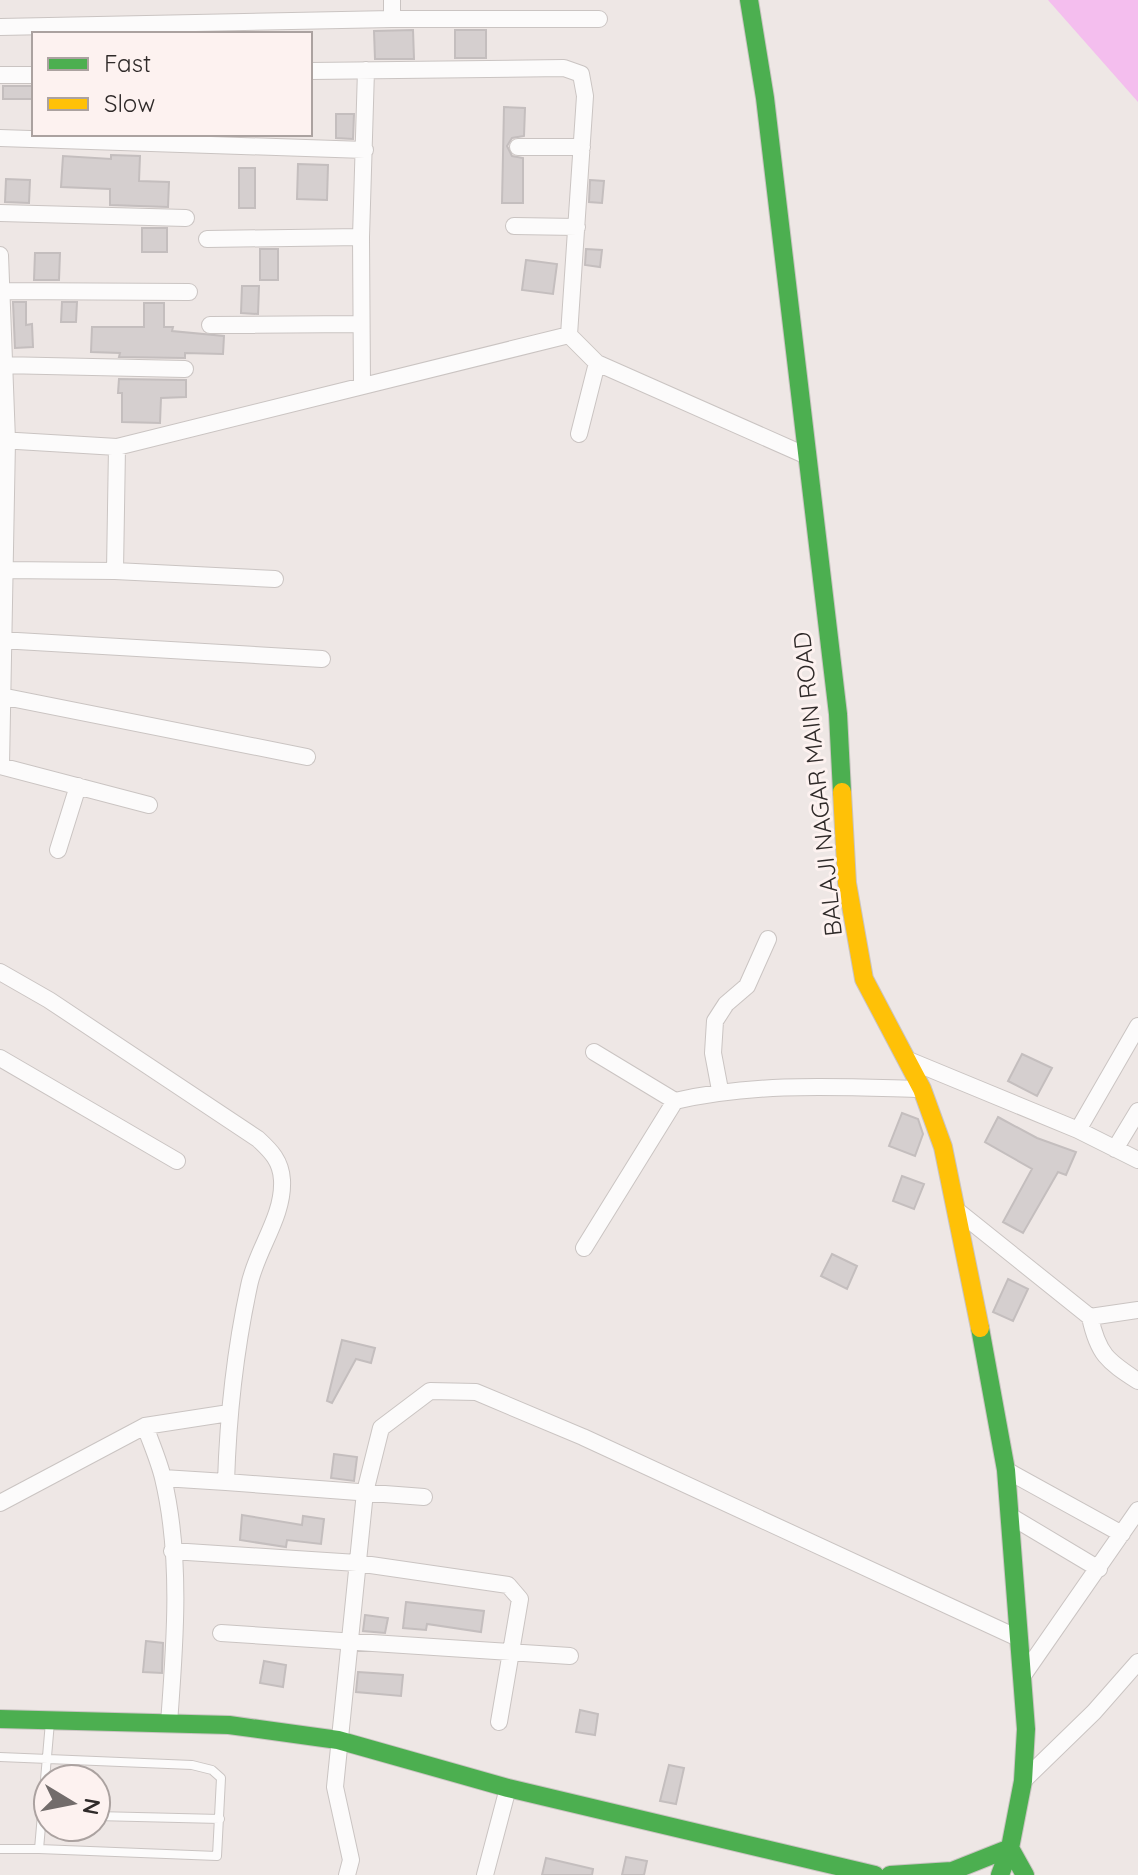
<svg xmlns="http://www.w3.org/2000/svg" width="1138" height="1875" viewBox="0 0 1138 1875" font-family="Quicksand,sans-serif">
  <rect width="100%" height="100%" fill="#eee7e5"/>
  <!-- water -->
  <path fill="#f4beee" d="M1048,0H1138V102Z"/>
  <!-- building -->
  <path fill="#d5cfcf" stroke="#c4bebe" stroke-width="2" d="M413,30L414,59H375L374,31Z
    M455,30H486V58H455Z
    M3,86H34V99H3Z
    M504,107L525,108L524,136L512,138L507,146L512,156L523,158V203H502Z
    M336,114H354L353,139L336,138Z
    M111,155L140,156L139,181L169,182L168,207L110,205V189L61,187L63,156L111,159Z
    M298,164L328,165L327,200L297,199Z
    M239,168H255V208H239Z
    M6,179L30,180L29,203L5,202Z
    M590,180L604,181L602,203L589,202Z
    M142,228H167V252H142Z
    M260,249H278V280H260Z
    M586,249L602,250L600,267L585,265Z
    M35,253H60L59,280H34Z
    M526,260L557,264L553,294L522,290Z
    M242,286H259L258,314L241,313Z
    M13,302H26V325L32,324L33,347L15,348Z
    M62,302H77L76,322H61Z
    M144,303H164V327H173L172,331L224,336L223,354L185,353V358L119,357L120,353L91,352L92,327H144Z
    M119,379L186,380V397L161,398L160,423L122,422V393H118Z
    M1022,1054L1052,1068L1037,1096L1008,1081Z
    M902,1113L918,1119L923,1134L915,1156L889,1146Z
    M998,1117L1037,1138L1076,1152L1066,1175L1058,1172L1023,1233L1003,1222L1032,1169L985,1142Z
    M902,1176L924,1184L914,1209L893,1201Z
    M832,1254L857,1266L847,1289L821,1276Z
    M1008,1279L1028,1289L1013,1321L993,1312Z
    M342,1340L375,1348L371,1363L356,1359L332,1403L327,1401Z
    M334,1454L357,1457L354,1481L331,1478Z
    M242,1515L302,1525L303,1516L324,1519L321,1544L287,1540L286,1547L240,1540Z
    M406,1602L484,1611L481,1632L427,1624L426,1630L403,1628Z
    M365,1615L388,1618L385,1633L363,1631Z
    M146,1641L163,1643L162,1673L143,1672Z
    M264,1661L286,1665L283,1687L260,1683Z
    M358,1672L403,1675L401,1696L356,1692Z
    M580,1710L598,1714L595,1735L576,1732Z
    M669,1765L684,1768L676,1804L660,1801Z
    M626,1857L647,1861L644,1875H622Z
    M546,1858L593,1869L592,1875H542Z"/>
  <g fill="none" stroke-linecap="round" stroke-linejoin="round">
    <!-- lane casing -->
    <g stroke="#cac4c2" stroke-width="10">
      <path id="lane" d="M0,1757L192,1765L212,1770L221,1778L217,1856L39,1849C43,1807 46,1764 50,1722
        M96,1816L220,1819
        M0,1849H39"/>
    </g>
    <!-- street casing -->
    <g stroke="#cac4c2" stroke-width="18">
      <path id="street" d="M392,0V19H599
        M0,27L392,19
        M0,75H34
        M0,138L365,150
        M518,147H582
        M0,213L186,218
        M514,226L577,227
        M207,239L361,237
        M0,255L7,440L1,766
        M0,291L189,292
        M210,325L360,324
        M569,335L597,363L807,456
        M0,365L185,369
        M362,384L361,237L366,70
        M579,434L597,363
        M0,440L117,447L569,335L585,96L581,74L564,68L310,71
        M0,570L115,571L117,447
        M115,571L275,579
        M0,640L322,659
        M1,696L307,757
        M0,766L149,805
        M58,850L78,786
        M0,972L49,1000L258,1139C271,1151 281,1161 282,1180C284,1217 256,1250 249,1286C235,1351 228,1416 226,1482L424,1497
        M594,1052L675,1101
        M0,1058L177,1161
        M906,1059L1078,1130L1138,1160
        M720,1090L713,1053L715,1021L726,1004L747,986L768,939
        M1078,1130L1138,1026
        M1115,1149L1138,1111
        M959,1212L1090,1317C1098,1354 1107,1361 1138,1381
        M584,1248L675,1101C757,1082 838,1087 922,1089
        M1090,1317L1138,1310
        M145,1426C151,1443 159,1461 163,1478C182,1557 175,1644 169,1723
        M1006,1470L1122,1534
        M163,1478L226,1482
        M0,1503L145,1426L229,1413
        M1012,1517L1099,1569
        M172,1551L357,1563L508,1585L520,1599L499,1722
        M221,1633L570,1656
        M1022,1677L1138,1510
        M1023,1781L1094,1712L1138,1662
        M347,1875L351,1860L335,1787L365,1492L381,1428L430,1391L476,1392L583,1437L1018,1638
        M485,1875L508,1788"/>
    </g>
    <!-- fast casing -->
    <g stroke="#cac4c2" stroke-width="20">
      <path id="fast" d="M749,0L765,98L838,714L842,792
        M980,1328L1006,1470L1026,1729L1023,1781L1010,1848L1000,1875
        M0,1719L229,1725L338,1740L508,1788L875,1875
        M890,1875L952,1871L1010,1848L1025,1875"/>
    </g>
    <!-- slow casing -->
    <g stroke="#cac4c2" stroke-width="20">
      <path id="slow" d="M842,792L847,883L864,979L922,1089L943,1147L980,1328"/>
    </g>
    <!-- lane -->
    <use href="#lane" stroke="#fcfbfb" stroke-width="8"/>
    <!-- street -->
    <use href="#street" stroke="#fcfbfb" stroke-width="16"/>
    <!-- fast -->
    <use href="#fast" stroke="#4caf50" stroke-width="18"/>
    <!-- slow -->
    <use href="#slow" stroke="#ffc107" stroke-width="18"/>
  </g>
  <g text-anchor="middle" stroke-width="6" stroke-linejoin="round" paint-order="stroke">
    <!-- street labels -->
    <g font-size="24" fill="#2f2a29" stroke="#fdf2f0">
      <text transform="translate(818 784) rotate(-96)" y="8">BALAJI NAGAR MAIN ROAD</text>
    </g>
  </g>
  <!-- legend -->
  <rect x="32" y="32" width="280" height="104" fill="#fdf2f0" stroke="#aba2a0" stroke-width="2"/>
  <rect x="48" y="58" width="40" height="12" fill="#4caf50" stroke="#aba2a0" stroke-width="2"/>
  <text x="104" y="72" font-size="24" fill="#2f2a29">Fast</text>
  <rect x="48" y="98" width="40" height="12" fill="#ffc107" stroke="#aba2a0" stroke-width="2"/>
  <text x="104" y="112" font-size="24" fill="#2f2a29">Slow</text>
  <!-- north arrow -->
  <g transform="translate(72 1803) rotate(100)"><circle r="38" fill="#fdf2f0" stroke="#aba2a0" stroke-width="2"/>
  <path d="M0-6L14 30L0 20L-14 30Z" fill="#726c6b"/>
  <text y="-12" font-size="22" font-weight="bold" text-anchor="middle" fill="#2f2a29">N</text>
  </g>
</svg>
